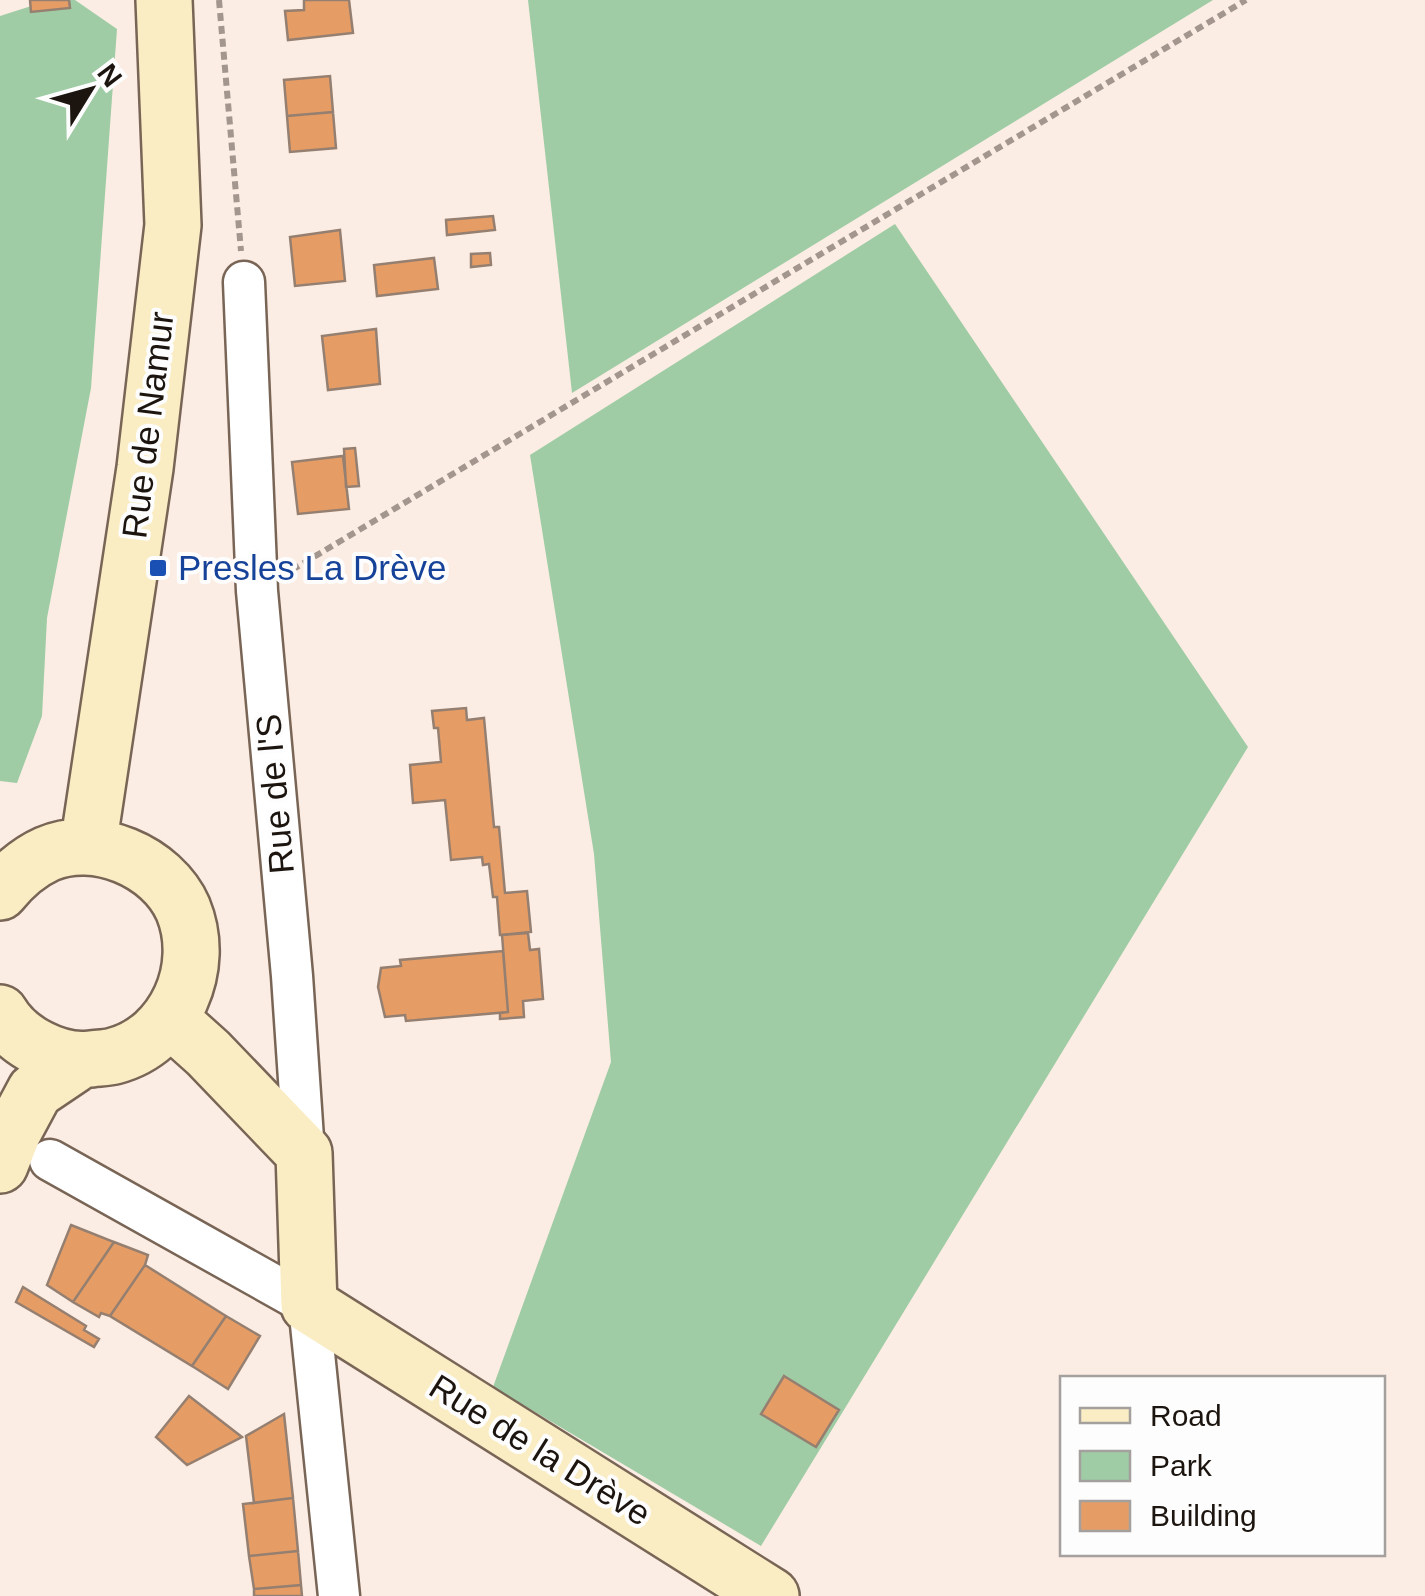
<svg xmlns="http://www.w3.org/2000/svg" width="1425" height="1596" viewBox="0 0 1425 1596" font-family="Arial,sans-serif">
  <rect width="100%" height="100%" fill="#fbede3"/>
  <!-- green -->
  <path fill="#9fcca5" d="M50,0H75L117,29L91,388L47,618L42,716L17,783L0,781V16Z
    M528,0H1213L572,393Z
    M895,224L1248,747L761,1546L493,1387L611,1062L594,854L530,455Z"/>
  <!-- building -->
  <path fill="#e69d65" stroke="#957f70" stroke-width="2.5" d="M30,0H69L70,8L31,12Z
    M304,0H349L353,33L288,40L285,11L304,10Z
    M330,76L333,112L287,116L284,80Z
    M333,112L336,148L290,152L287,116Z
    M493,216L495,230L447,235L446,220Z
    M340,230L345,281L295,286L290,237Z
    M490,253L491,265L471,267V254Z
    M434,258L438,289L377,296L374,265Z
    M376,329L380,384L328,390L322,336Z
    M355,448L359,486L346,487L344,449Z
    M343,456L349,509L298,514L292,462Z
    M466,708L467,720L484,718L494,827H499L505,893L527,891L531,932L500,935L497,897H493L489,864L483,865L482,857L451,860L445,800L413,803L410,765L441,762L438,728H434L432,711Z
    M528,933L530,950L539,949L543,999L523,1001L524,1017L500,1019V1013L508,1012L502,935Z
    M503,951L508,1012L406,1021L405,1015L385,1017L378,987L381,968L401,966L400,960Z
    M71,1225L114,1242L73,1302L47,1285Z
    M114,1242L148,1255L145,1265L110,1316L101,1313L99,1317L73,1302Z
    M145,1265L226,1316L192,1366L110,1316Z
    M23,1287L86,1326L84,1330L99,1339L94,1347L16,1302Z
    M226,1316L260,1336L228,1389L192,1366Z
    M784,1376L839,1410L816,1447L761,1414Z
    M189,1396L242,1437L187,1465L156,1437Z
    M284,1414L293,1498L254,1503L246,1436Z
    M293,1498L298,1551L249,1556L243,1504Z
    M298,1551L301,1585L254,1589L249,1556Z
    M301,1585L302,1596H254V1589Z"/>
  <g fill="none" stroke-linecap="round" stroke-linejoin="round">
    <!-- street casing -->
    <g stroke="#796556" stroke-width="45">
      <path id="street" d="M244,282L257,591L292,976L304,1153
        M50,1160L309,1305L339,1596"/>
    </g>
    <!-- secondary casing -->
    <g stroke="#796556" stroke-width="60">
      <path id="secondary" d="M88,847L145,468L173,225L164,0
        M0,892C13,876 27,863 47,854C95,833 162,861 183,909C207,967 176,1040 114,1056C107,1058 98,1058 91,1059C58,1063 17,1042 0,1013
        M170,1019L208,1053L304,1153L309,1305L771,1596
        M0,1165L13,1132L35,1091L81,1060"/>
    </g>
    <!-- path -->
    <path stroke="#a2968e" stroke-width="6" stroke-dasharray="8 5" stroke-linecap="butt" d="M219,0L241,251
      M292,570L1246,0"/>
    <!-- street -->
    <use href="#street" stroke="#fff" stroke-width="40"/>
    <!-- secondary -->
    <use href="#secondary" stroke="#faedc4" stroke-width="55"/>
  </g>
  <!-- markers -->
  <rect fill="#1a4fb4" stroke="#fdfdfd" stroke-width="4" x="148" y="558" width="20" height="20" rx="5"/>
  <g text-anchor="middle" stroke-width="8" stroke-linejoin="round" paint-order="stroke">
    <!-- street labels -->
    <g font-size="35" fill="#1c140e" stroke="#fdfdfd">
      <text transform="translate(148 425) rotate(-83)" y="12">Rue de Namur</text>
      <text transform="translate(275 794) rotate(-95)" y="12">Rue de l'S</text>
      <text transform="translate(540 1450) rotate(32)" y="12">Rue de la Drève</text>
    </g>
    <!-- transit labels -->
    <g font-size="35" fill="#164399" stroke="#fdfdfd" text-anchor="start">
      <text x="178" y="580">Presles La Drève</text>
    </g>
  </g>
  <!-- legend -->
  <rect x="1060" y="1376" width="325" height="180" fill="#fdfdfd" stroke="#a3a09d" stroke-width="2.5"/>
  <rect x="1080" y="1408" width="50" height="15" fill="#faedc4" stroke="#a3a09d" stroke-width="2.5"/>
  <text x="1150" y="1426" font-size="30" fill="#1c140e">Road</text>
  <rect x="1080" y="1451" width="50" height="30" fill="#9fcca5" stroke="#a3a09d" stroke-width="2.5"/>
  <text x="1150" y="1476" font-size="30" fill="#1c140e">Park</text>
  <rect x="1080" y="1501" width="50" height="30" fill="#e69d65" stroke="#a3a09d" stroke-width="2.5"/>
  <text x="1150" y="1526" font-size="30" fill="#1c140e">Building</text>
  <!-- north arrow -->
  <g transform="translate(90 90) rotate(53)" stroke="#fdfdfd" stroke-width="8" paint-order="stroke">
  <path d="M0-8L18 38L0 25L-18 38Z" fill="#1c140e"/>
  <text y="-15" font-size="28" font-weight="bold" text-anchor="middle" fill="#1c140e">N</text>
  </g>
</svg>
